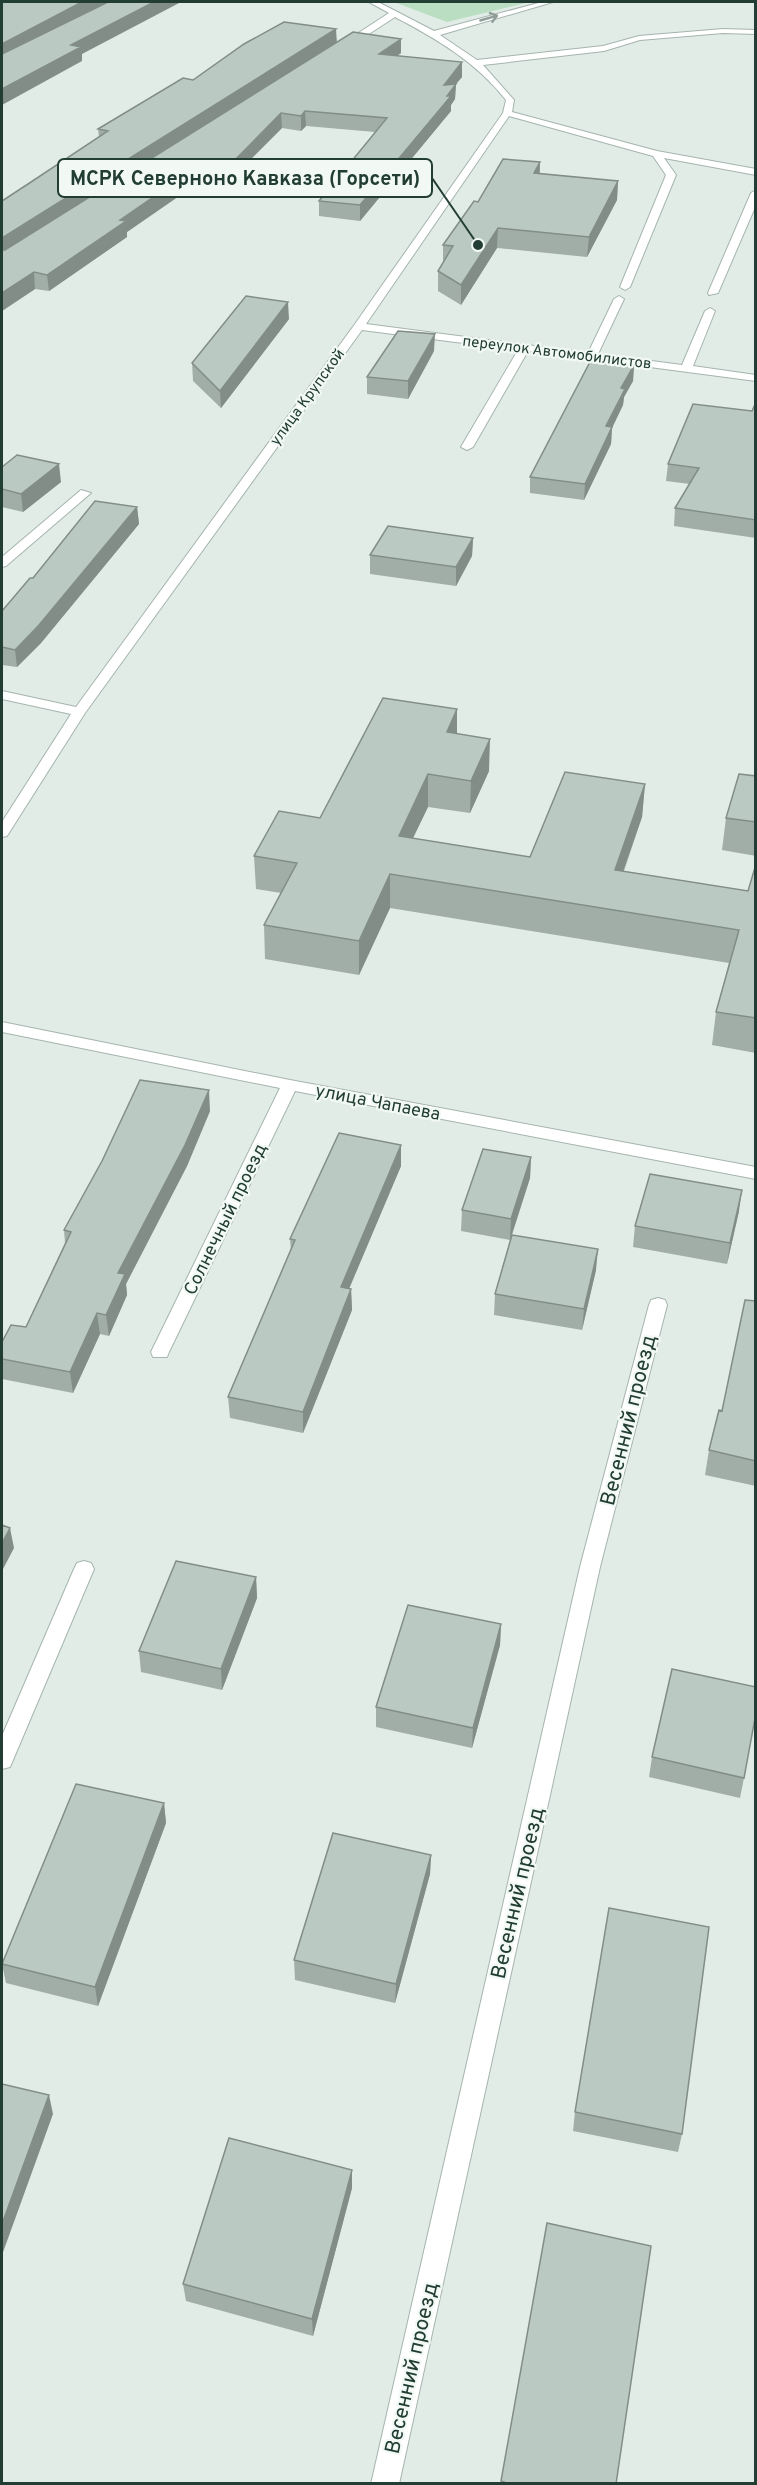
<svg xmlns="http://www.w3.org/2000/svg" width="757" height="2485" viewBox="0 0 757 2485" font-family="Overpass,sans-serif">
  <rect width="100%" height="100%" fill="#e2ece7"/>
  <!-- green -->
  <path fill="#badec1" d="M394,2H530L447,22Z"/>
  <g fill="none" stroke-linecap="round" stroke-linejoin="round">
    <!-- minor casing -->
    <g stroke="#a5b4ae" stroke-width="2">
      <path id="minor" d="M369,2H378L434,31L542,2H553L440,35L477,60L603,46L639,36L723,29L756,30V34L723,33L640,40L604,51L483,65L514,100L512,112L657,151L756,169V175L664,158L676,175L630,287L625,290L620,287L666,175L653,156L509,116L366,324L588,353L614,299L619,296L624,299L598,354L682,365L705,311L710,308L715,311L693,366L756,375V381L528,351L473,447L467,450L461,447L518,350L362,330L85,713L7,836L2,837V822L71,714L2,699V691L76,707L355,324L503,113L506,100C476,62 437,39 395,17L346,49H340V45L389,13Z
        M756,190V205L718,293L709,295L708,293L751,193Z
        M81,490L91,493L6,566L2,567V557Z
        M2,1022L290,1080L756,1167V1179L295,1091L169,1352L167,1357H153L151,1352L280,1088L2,1032Z
        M658,1298L665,1300L667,1305L600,1567L399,2484H371L580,1567L649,1305L651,1300Z
        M84,1561L91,1563L94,1569L13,1760L10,1767L2,1769V1736L74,1569L77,1563Z"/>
    </g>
    <!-- minor -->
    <use href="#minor" fill="#fff" fill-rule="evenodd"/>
  </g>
  <!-- wall -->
  <path fill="#a0aea7" d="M337,42L401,53L397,56L462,77L456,84L455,99L451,105V111L360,221L319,216V201L375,132L306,126L301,131L282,128L232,178L208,176L127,232V237L49,291L35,289L2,311L28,184L99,137L98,129L193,80Z
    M540,162V174L618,181L617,200L587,257L497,248L461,305L438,291V271L443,263V245L478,202Z
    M289,319L221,408L193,381L192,363Z
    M434,351L408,399L367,394V377Z
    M634,365L633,381L624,397L623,405L612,428L611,444L584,500L530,493V477Z
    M756,402V538L674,526L675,508L690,484L666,481L668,464L752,411Z
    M2,467L61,482L23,512L2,507Z
    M137,507L139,524L41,643L17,667L2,665V611L33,578Z
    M473,538L472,556L456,586L370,574V555Z
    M457,709V734L489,771L470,813L428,807L413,838L530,857L645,784L642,817L624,871L748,891L756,864V1053L712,1045L716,1012L729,963L390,908L359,975L265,959L264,925L281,893L256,889L254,856L320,818Z
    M756,776V856L722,850L726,818Z
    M210,1111L187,1166L126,1284L127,1295L109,1336L100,1334L73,1393L2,1379V1342L26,1327L65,1243L64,1230Z
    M401,1145V1166L349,1288L351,1289L352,1310L303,1433L230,1418L228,1397L291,1251L290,1239Z
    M531,1157L530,1178L512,1235L596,1270L582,1330L494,1315L495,1294L510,1240L461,1231L462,1210Z
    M739,1211L727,1264L633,1247L635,1226Z
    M756,1301V1486L705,1475L709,1450Z
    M256,1577L257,1598L222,1690L141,1672L139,1651Z
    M501,1624L500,1645L472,1748L376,1727V1707Z
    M652,1757L744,1778L740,1798L649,1777Z
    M164,1803L166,1823L98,2006L6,1983L2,1964Z
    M431,1855L430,1874L395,2003L295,1980L294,1960Z
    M575,2112L682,2134L678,2152L573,2131Z
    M352,2188L313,2336L186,2301L183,2284Z"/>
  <!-- shaded-wall -->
  <path fill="#828d88" d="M82,2H116L2,60V44Z
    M154,2H181L82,54V61L2,105V89L71,45Z
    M336,29L337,44L2,256V238Z
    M401,39V53L379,69V54Z
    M462,62V77L456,84L455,99L451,105V111L360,221V205L444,85Z
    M305,111L306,126L301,131V116Z
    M281,113L282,128L232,178V163Z
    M207,160L208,176L127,232V237L49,291L47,275L120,220Z
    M540,162L539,181L534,173Z
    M618,181L617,200L587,257L589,237Z
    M498,228L497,248L461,305V285Z
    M34,272L35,289L2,311V293Z
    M288,302L289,319L221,408L220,391Z
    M435,334L434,351L408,399V381Z
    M634,365L633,381L624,397L623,405L612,428L611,444L584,500L585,484L606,426L621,388Z
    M59,464L61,482L23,512L21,494Z
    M137,507L139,524L41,643L17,667L15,650Z
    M473,538L472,556L456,586V567Z
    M457,709V741L447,732Z
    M490,739L489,771L470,813L471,781Z
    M428,774V807L398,869L399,836Z
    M645,784L642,817L612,903L615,870Z
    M390,874V908L359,975V941Z
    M209,1090L210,1111L187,1166L126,1284L127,1295L109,1336L106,1315L118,1273Z
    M401,1145V1166L341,1308V1287Z
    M531,1157L530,1178L510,1240L511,1219Z
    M742,1190L739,1211L727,1264L730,1243Z
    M598,1249L596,1270L582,1330L584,1309Z
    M351,1289L352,1310L303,1433V1412Z
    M97,1313L100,1334L73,1393L70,1372Z
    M10,1528L14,1548L2,1571V1543Z
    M256,1577L257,1598L222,1690L221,1669Z
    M501,1624L500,1645L472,1748L473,1728Z
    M164,1803L166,1823L98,2006L95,1987Z
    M431,1855L430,1874L395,2003L396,1984Z
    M49,2095L53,2114L2,2255V2224Z
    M352,2170V2188L313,2336L312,2319Z"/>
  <!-- building -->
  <path fill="#bacac2" stroke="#828d88" stroke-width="1.5" d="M2,2H82L2,44Z
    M108,2H154L71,45L81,47L2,89V54Z
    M284,22L336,29L2,238V201L28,184L108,131L98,129L183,78L193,80L244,44Z
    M353,32L401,39L379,54L462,62L444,85L456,84L447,96H451L360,205L319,201L387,118L305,111L301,116L281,113L232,163L207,160L120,220L126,221L47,275L34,272L2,293V250H5Z
    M503,159L540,162L534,173L618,181L589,237L498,228L461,285L438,271L453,246L443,245L474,201L478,202Z
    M246,296L288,302L220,391L192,363Z
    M398,331L435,334L408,381L367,377Z
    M591,360L634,365L621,388L625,389L606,426L612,427L585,484L530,477Z
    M756,402V520L675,508L699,468L668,464L693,404L752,411Z
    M17,455L59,464L21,494L2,489V467Z
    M95,501L137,507L39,625L15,650L2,647V611L30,578H33Z
    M388,526L473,538L456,567L370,555Z
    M383,698L457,709L447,732L490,739L471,781L428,774L399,836L530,857L565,772L645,784L615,870L748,891L756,864V1018L716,1012L739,930L390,874L359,941L264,925L297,863L254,856L279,811L320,818Z
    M739,774L756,776V822L726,818Z
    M140,1080L209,1090L185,1145L118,1273L125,1274L106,1315L97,1313L70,1372L2,1359V1342L11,1325L26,1327L71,1232L64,1230L102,1161Z
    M339,1133L401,1145L341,1287L351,1289L303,1412L228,1397L295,1240L290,1239Z
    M483,1149L531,1157L511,1219L462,1210Z
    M650,1174L742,1190L730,1243L635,1226Z
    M512,1235L598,1249L584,1309L495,1294Z
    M745,1300L756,1301V1461L709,1450L719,1410L722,1411Z
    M2,1525L10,1528L2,1543Z
    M176,1561L256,1577L221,1669L139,1651Z
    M408,1605L501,1624L473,1728L376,1707Z
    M672,1669L756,1687V1713L744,1778L652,1757Z
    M76,1784L164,1803L95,1987L2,1964Z
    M333,1833L431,1855L396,1984L294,1960Z
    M609,1908L709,1927L682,2134L575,2112Z
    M2,2084L49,2095L2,2224Z
    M229,2138L352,2170L312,2319L183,2284Z
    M547,2223L651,2246L616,2484H510L501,2481Z"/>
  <!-- one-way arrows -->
  <defs><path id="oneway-shaft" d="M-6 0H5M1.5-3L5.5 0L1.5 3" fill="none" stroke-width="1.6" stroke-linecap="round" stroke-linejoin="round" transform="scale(1.5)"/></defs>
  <use stroke="#909e9a" href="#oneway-shaft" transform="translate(489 18) rotate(-16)"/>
  <g text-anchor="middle" stroke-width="4.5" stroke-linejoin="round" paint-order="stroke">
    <!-- far-street labels -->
    <g font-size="15" fill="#223d34" stroke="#f2f9f5">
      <text transform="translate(557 352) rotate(7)" y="5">переулок Автомобилистов</text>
      <text transform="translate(307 397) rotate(-54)" y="5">улица Крупской</text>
    </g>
    <!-- street labels -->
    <g font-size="18" fill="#223d34" stroke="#f2f9f5">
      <text transform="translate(378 1102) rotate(11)" y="6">улица Чапаева</text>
      <text transform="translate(225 1219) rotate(-64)" y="6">Солнечный проезд</text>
    </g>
    <!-- near-street labels -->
    <g font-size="21" fill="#223d34" stroke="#f2f9f5">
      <text transform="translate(628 1420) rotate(-76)" y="7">Весенний проезд</text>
      <text transform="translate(517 1893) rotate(-77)" y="7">Весенний проезд</text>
      <text transform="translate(411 2368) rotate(-77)" y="7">Весенний проезд</text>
    </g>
  </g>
  <!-- callouts -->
  <path fill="none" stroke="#223d34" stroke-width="2" d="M478 245L432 178"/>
  <circle fill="#223d34" stroke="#f2f9f5" stroke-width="2" cx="478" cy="245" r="6"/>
  <rect fill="#f2f9f5" stroke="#223d34" stroke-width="2" x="58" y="159" width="374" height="38" rx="6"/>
  <g font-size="20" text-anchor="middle" font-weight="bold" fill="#223d34">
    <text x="245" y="185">МСРК Северноно Кавказа (Горсети)</text>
  </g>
  <!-- border -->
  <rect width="757" height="2485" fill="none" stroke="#223d34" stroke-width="6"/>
</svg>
